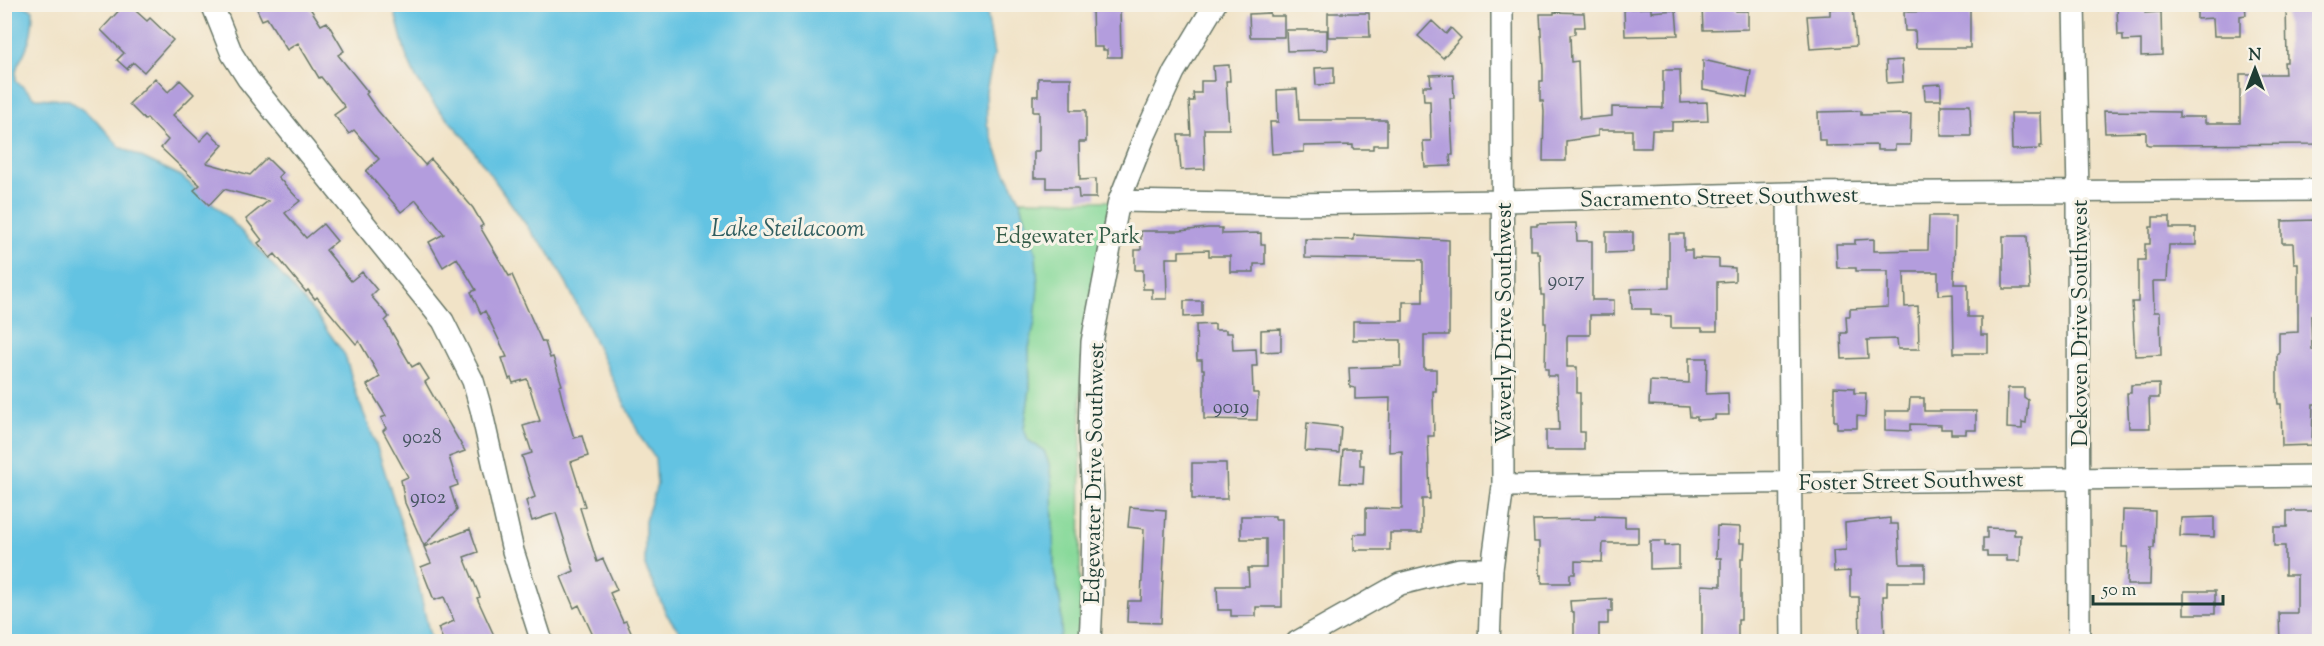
<svg xmlns="http://www.w3.org/2000/svg" width="2324" height="646" viewBox="0 0 2324 646" font-family="'Sorts Mill Goudy',serif">
  <rect width="100%" height="100%" fill="#f7f3e8"/>
  <filter id="ink" filterUnits="userSpaceOnUse"><feTurbulence type="fractalNoise" baseFrequency=".0167" numOctaves="2"/><feDisplacementMap in="SourceGraphic" scale="12" xChannelSelector="R" yChannelSelector="G"/><feConvolveMatrix kernelMatrix="1 2 1 2 8 2 1 2 1" color-interpolation-filters="sRGB"/></filter>
  <filter id="wash" filterUnits="userSpaceOnUse"><feTurbulence type="fractalNoise" baseFrequency=".008" numOctaves="4" result="noise"/><feDisplacementMap in="SourceGraphic" scale="24" xChannelSelector="R" yChannelSelector="G"/><feGaussianBlur stdDeviation="1.35" result="paint"/><feColorMatrix in="noise" values="0 0 0 0 0 0 0 0 0 0 0 0 0 0 0 0 0 1.4 0 .05"/><feComposite in="paint" operator="in"/></filter>
  <g filter="url(#wash)">
    <rect width="100%" height="100%" fill="#f1e3c7"/>
    <!-- green -->
    <path fill="#87d99a" stroke="#538b67" stroke-width="1.5" d="M1020,200L1111,201L1094,272L1081,375L1080,641H1057L1061,633V605L1054,570L1052,487L1049,464L1044,451L1028,440L1024,429L1030,389L1029,348L1035,321L1036,254Z"/>
    <!-- water -->
    <path fill="#64c3e2" stroke="#42808b" stroke-width="1.5" d="M4,5H23L33,10C33,24 32,36 26,49C20,64 15,63 16,81L36,98L69,100L96,120L120,147L181,176L218,208L259,249L317,316L345,355L358,399L375,441L413,560L431,641H5Z
      M393,5H982L987,13L994,55L986,91L987,124L1004,169L1020,200L1036,254L1038,287L1035,321L1029,348L1030,389L1024,429L1028,440L1044,451L1049,464L1052,487L1054,570L1061,605V633L1057,641H687L667,615L645,566V521L657,485L655,458L641,438L566,282L546,248L534,236L464,137L435,105L416,78L406,55Z"/>
    <g id="blocks">
      <!-- building -->
      <path fill="#b39ddd" d="M125,4H128L147,21L150,18L173,40L144,72L133,62L127,69L117,60L124,53L101,30Z
        M1718,4H1736V11H1748V29L1703,30L1702,7L1718,6Z
        M1970,4V48H1916L1915,31H1905L1904,12L1947,11V5Z
        M2117,4H2145V13L2161,12L2162,55L2141,56V40L2123,41V35H2118Z
        M2197,4H2245L2246,15L2240,16V36H2214L2213,18L2197,19Z
        M2286,4H2319L2317,66L2319,144L2149,145L2146,144V132L2105,133L2104,111L2179,112V117H2205V123H2240V74H2285L2284,62H2287Z
        M255,5H308L321,25L327,22L344,51L338,55L368,92L366,94L378,111L425,165L431,159L473,208L483,225L480,227L509,276L512,275L542,342H545L550,358L553,357L562,385L559,386L563,402L574,438L582,436L588,456L571,462L585,506L580,508L597,562L603,559L617,590L610,593L623,622L626,621L635,642H596L579,605L574,608L561,577L574,571L556,513L532,521L526,501L535,497L522,456L532,453L523,426L540,421L527,379L513,383L511,378L509,379L502,358L507,357L485,311L481,314L471,292L476,290L457,258L443,267L429,242L444,234L416,200L401,212L366,171L379,159L354,130L349,134L334,115L345,107L321,77L319,78L298,43L287,50L267,18L262,20Z
        M1120,7L1121,57H1107V50H1103V47H1093L1092,8Z
        M1853,7L1856,46L1810,49L1807,16L1830,15V9Z
        M1651,8V12L1676,10L1678,35L1625,36L1624,9Z
        M1554,12L1584,13L1585,27H1575V34L1570,35L1571,62L1578,61L1580,119L1612,116V107L1663,108V70H1680L1681,103L1707,102L1708,121L1672,122V130H1652L1651,148H1632V130H1598V136L1566,141V161H1543L1544,112L1543,101H1540V81H1543V69L1540,14H1554Z
        M1270,13V16H1284V37H1250L1249,14Z
        M1328,13H1369L1370,37H1328Z
        M1432,21L1446,34L1451,28L1461,38L1443,58L1418,36Z
        M1286,30H1327V50L1287,51Z
        M1703,60L1751,71L1747,97L1703,89Z
        M1902,60L1903,82L1887,83L1886,61Z
        M1229,65L1230,81H1226L1229,129H1204L1205,169L1181,170L1178,135H1191L1189,101H1194L1193,93H1201V81H1214L1213,66Z
        M1334,67V84L1316,85L1315,68Z
        M1453,74L1454,98H1450L1453,155H1450L1451,166L1425,167L1423,141H1431L1430,101H1424L1423,86H1431L1430,75Z
        M155,78L168,92L180,80L194,94L173,115L200,141L209,132L223,145L207,163L250,175L267,158L282,173L278,177L300,201L285,213L306,238L323,224L337,241L326,250L351,281L362,272L377,290L371,296L389,317L385,321L412,367L419,363L429,379L425,382L465,451L449,457L458,485L450,488L457,510L424,546L405,503L401,480L408,477L383,431L386,428L381,418L386,416L367,385L380,377L359,341L356,344L317,297L315,299L308,290L306,292L275,254L270,258L258,243L262,240L246,219L268,201L224,189L209,205L194,190L200,185L161,148L168,140L147,118L145,120L129,104Z
        M1038,78H1071V110H1086V142H1079L1080,180L1096,179V198H1079L1078,188H1047V178H1034V151H1039V112H1033V96H1038Z
        M1941,84V100H1925L1924,85Z
        M1297,89L1299,120H1387V145H1373V149H1353V145L1304,146V152L1272,154L1270,122H1278L1277,90Z
        M1941,105H1970L1971,136H1941Z
        M1861,111V115L1911,114L1910,145H1895V150H1877V145L1826,146V140H1819L1818,112Z
        M2011,113H2041L2042,146H2040V149L2012,150Z
        M1929,216H1955L1954,284H1968V317H1981V335H1988V353H1954L1953,294L1938,295V272H1904L1905,307L1918,306L1919,349H1898L1897,339L1867,340L1868,358L1842,359L1841,333H1847L1846,316H1850V309L1888,307V271H1856V268H1837L1836,244H1855V240L1874,239V251L1928,250Z
        M2153,217H2170V228H2196V245H2169L2167,281H2153L2154,312H2160L2161,355L2135,356L2132,302H2138V260H2145V244H2150V227H2153Z
        M2316,220L2319,315H2311L2312,350H2319V404H2313L2312,445L2282,446L2281,404H2278L2277,395V354H2279V333L2298,332V263H2294L2293,243H2282V221Z
        M1576,223L1577,241H1592V300H1614V315H1590V335H1568L1567,337V367H1577V393H1580V432H1584V450H1546V430H1559L1557,376H1548V369H1545L1546,323H1544V295H1541L1540,254H1537V250H1531V226H1537V224Z
        M1208,228H1222V234L1261,233V244H1265V264H1254V272H1230V256H1209V250L1179,251V258H1166L1167,299H1152V289H1143V270H1135V250H1141V231H1179Z
        M1606,232H1633V252L1606,253Z
        M1669,234H1684V250H1692V258L1719,259V267L1735,268V281L1717,282V331H1702V328H1671V316L1651,315V309H1632L1631,289L1669,288Z
        M1354,235L1449,240V335H1424V369H1436V391H1433L1434,436H1428L1430,499H1422V533H1390V550H1354V534H1366V508L1402,509V451L1389,452L1390,398L1355,399V388L1350,387L1349,368L1401,366V340H1353V321H1403V302H1423V260L1305,258V239L1354,240Z
        M2003,236H2027L2030,289H2003Z
        M1184,301H1202V316L1184,317Z
        M1215,324V330H1226V333H1232L1233,350L1256,349L1257,366H1252L1253,393H1258L1257,420L1204,419V369H1202V360H1197L1196,325Z
        M1281,329V351L1261,352V330Z
        M1689,358H1707L1706,394L1728,393L1729,415H1715V419L1697,420V417H1690L1689,407L1649,405L1650,381L1689,383Z
        M2159,384V398H2149L2150,428H2129L2127,393H2131V385Z
        M1834,387L1854,388V393H1866L1865,417L1857,416V428H1837V421H1834Z
        M2008,388H2024V397L2028,400L2026,423L2022,422V429L2007,428Z
        M1910,398H1924V411H1976V430H1966V434H1951V429H1941V425L1910,424V431L1885,430V411H1909Z
        M1307,423L1341,427L1339,453L1305,451Z
        M1343,449H1360V465H1364L1363,484L1340,483Z
        M1192,463H1226L1227,499H1192Z
        M1130,507L1166,510L1161,623L1127,622L1128,601H1141L1144,529L1128,527Z
        M2123,510L2155,511L2154,548H2151L2150,585H2127L2128,547H2122Z
        M2287,511H2318L2319,605L2314,604L2315,642H2280L2279,613H2297V575H2285V546H2274V527H2287Z
        M1241,516H1275V519H1282V607H1256V616H1231V610H1218L1217,586H1249L1248,568H1266V539H1241Z
        M1595,516L1625,517V527H1638V543H1603L1602,562L1575,561V574H1570V583H1542V575H1540V542H1534L1533,520L1595,519Z
        M2214,517V537L2180,536L2181,518Z
        M1890,518V524H1898L1900,564H1925V582H1887V596H1883L1885,642H1860L1859,597H1850V571L1834,572L1833,551L1846,550L1845,523Z
        M1717,526L1740,527V543H1745L1744,558H1741V620H1738V642H1702V585L1721,586V558H1716Z
        M1987,528L2014,529V535H2021L2020,561H2007V556H1987V552H1983V538H1987Z
        M470,529L478,552L464,557L480,597L477,598L497,642H444L438,628L454,621L444,597L434,600L421,567L431,563L424,547Z
        M1650,541H1665V546L1679,545V568L1650,569Z
        M2184,591H2215V614H2184Z
        M1612,599V612H1608V624H1599V642H1574V612H1571L1570,601Z"/>
    </g>
  </g>
  <g filter="url(#ink)">
    <use href="#blocks" fill-opacity="0" stroke="#687767" stroke-width="1.5"/>
    <g fill="none" stroke-linecap="round" stroke-linejoin="round">
      <!-- minor casing -->
      <g stroke="#687767" stroke-width="24">
        <path id="minor" d="M212,4L232,54L248,79L443,321L473,381L481,409L513,551L542,642
          M2074,4L2078,193L2079,642
          M1788,193L1792,642
          M1119,201L1288,204L1503,201L1788,193L2320,190
          M1503,486L2320,476
          M1090,642L1092,599L1093,494L1089,435L1091,368L1092,342L1119,201L1145,135L1174,72L1215,4
          M1297,642L1400,584L1460,569H1492
          M1489,642L1492,569L1503,486L1502,4"/>
      </g>
      <!-- minor -->
      <use href="#minor" stroke="#fff" stroke-width="21"/>
    </g>
  </g>
  <g text-anchor="middle" stroke-width="6" stroke-linejoin="round" paint-order="stroke">
    <!-- number labels -->
    <g font-size="20" fill="#44555e">
      <text x="1566" y="286">9017</text>
      <text x="1231" y="413">9019</text>
      <text x="422" y="443">9028</text>
      <text x="428" y="503">9102</text>
    </g>
    <!-- street labels -->
    <g font-size="22" fill="#1f3d34" stroke="#f7f3e8">
      <text transform="translate(1719 196) rotate(-1)" y="8">Sacramento Street Southwest</text>
      <text transform="translate(1503 323) rotate(-90)" y="8">Waverly Drive Southwest</text>
      <text transform="translate(2079 323) rotate(-90)" y="8">Dekoven Drive Southwest</text>
      <text transform="translate(1093 473) rotate(-89)" y="8">Edgewater Drive Southwest</text>
      <text transform="translate(1911 480) rotate(-1)" y="8">Foster Street Southwest</text>
    </g>
    <!-- park labels -->
    <g font-size="22" fill="#345c48" stroke="#f7f3e8">
      <text x="1068" y="243">Edgewater Park</text>
    </g>
    <!-- water labels -->
    <g font-size="24" font-style="italic" fill="#305e60" stroke="#f7f3e8">
      <text x="788" y="236">Lake Steilacoom</text>
    </g>
  </g>
  <!-- margin -->
  <rect width="2324" height="646" fill="none" stroke="#f7f3e8" stroke-width="24"/>
  <!-- north arrow -->
  <g transform="translate(2255 69)" stroke="#f7f3e8" stroke-width="4.5" paint-order="stroke">
  <path d="M0-4.5L10 22L0 15L-10 22Z" fill="#1f3d34"/>
  <text y="-9" font-size="16" font-weight="bold" text-anchor="middle" fill="#1f3d34">N</text>
  </g>
  <!-- scale -->
  <path d="M2093 595v9h130v-9" fill="none" stroke="#1f3d34" stroke-width="3"/>
  <text x="2102" y="595" font-size="18" fill="#1f3d34" stroke="#f7f3e8" stroke-width="4.5" paint-order="stroke">50 m</text>
</svg>
